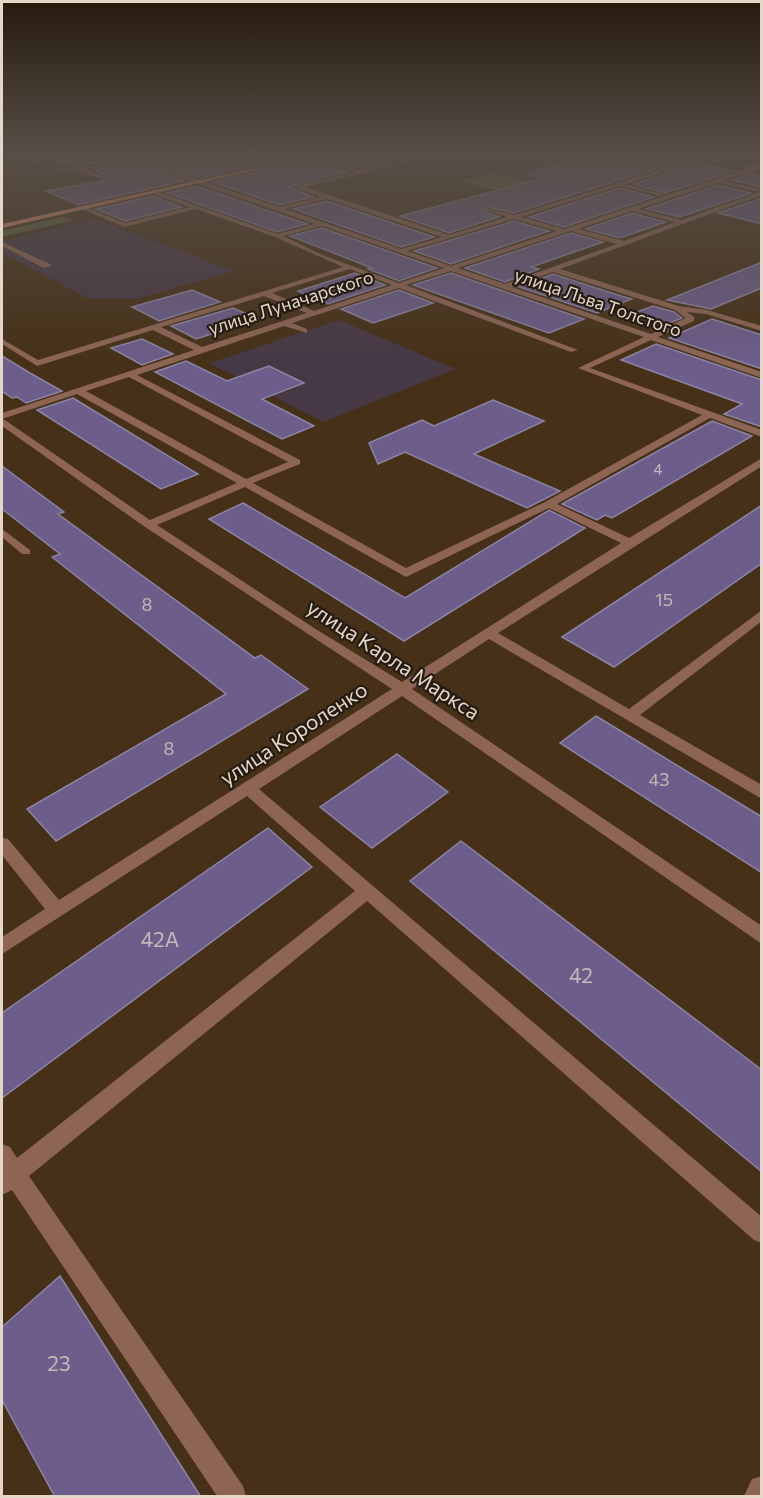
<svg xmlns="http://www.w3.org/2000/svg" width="763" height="1498" viewBox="0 0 763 1498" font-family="Commissioner,sans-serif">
  <rect width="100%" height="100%" fill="#463017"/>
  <!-- education -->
  <path fill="#463845" d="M556,154L638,174L571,193L488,172Z
    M96,219L234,271L136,299H89L2,253V241Z
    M339,320L456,369L323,422L209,363Z"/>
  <!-- green -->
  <path fill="#58633c" d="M492,173L558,190L527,199L461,181Z
    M61,217L75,220L2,237V231Z"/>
  <!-- building -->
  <path fill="#6c5d8a" stroke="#8d84a5" stroke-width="1.5" d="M100,154H114L119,158L75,166L57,162Z
    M132,154H305L200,178Z
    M329,154H379L380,164L362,168L323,157Z
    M596,154L655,169L514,213L487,207L486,212L499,217L449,233L400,216L544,178L527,174Z
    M624,154H661L734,171L665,193L634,184L672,172L673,167Z
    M309,160L347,172L289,187L313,197L279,205L213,182Z
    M132,163L184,181L78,205L46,191L102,181L105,175L95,170Z
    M750,174L762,177V187L732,180Z
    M718,185L751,193L680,217L646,209Z
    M197,186L307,224L277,232L167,193Z
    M620,188L654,197L564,227L529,217Z
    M153,196L181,207L125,221L96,209Z
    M762,198V224L718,213Z
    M327,201L434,237L401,247L293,209Z
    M632,213L666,222L620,238L586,229Z
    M514,221L549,231L451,264L414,251Z
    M322,228L437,268L399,281L368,269L372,268L290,236Z
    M571,233L603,242L531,267L539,269L505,282L465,268Z
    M762,262V288L711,309L667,300Z
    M355,273L385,285L328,304L298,291Z
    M451,273L584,319L549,333L413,285Z
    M553,274L621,296L632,299L597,313L519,287Z
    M192,290L220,302L159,321L132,307Z
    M399,290L433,303L373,323L341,309Z
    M653,306L674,312L682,318L667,324L634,313Z
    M233,308L258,319L196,339L171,326Z
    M712,319L762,335V369L669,338Z
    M142,339L173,354L142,365L111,348Z
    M656,344L762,380V427L724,414L742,404L621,360Z
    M2,356L30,373L62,391L26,403L17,397L12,398L2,391Z
    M186,361L227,381L269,366L304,383L262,399L314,426L282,439L155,372Z
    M73,398L198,474L161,489L37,410Z
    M493,400L544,421L474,454L560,491L527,508L405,452L378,464L369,443L422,420L434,426Z
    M712,421L752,436L612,518L605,515L597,520L562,504Z
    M2,466L64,512L58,514L255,658L261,655L308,689L56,841L27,809L226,694L52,557L60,554L2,509Z
    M243,503L405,598L549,510L585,528L404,641L209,519Z
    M762,505V563L614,667L562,637Z
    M596,716L762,817V873L560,743Z
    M397,754L448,792L372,848L320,807Z
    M268,828L312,867L2,1098V1013Z
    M461,841L762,1070V1172L410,881Z
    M60,1276L201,1497H55L2,1400V1327Z"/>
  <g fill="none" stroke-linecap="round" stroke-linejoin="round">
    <!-- minor -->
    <path fill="#8e6554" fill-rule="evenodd" d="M14,154C30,154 44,165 59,168C80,172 106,162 126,159L116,154H124L279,207L321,197L297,188V186L356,172L309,158V156L362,170L430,154H440L305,187L449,235L507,217L488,211V209L514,215L663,169L603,154H613L671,168V170L626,184L663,194L660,196L620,186L521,217L564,229L746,169L682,154C707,154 737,172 762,164V168L723,181L762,189V195L560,269L679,306L707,310L762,326V331L706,314L687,312L694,317V321L658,337L762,372V378L651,340L590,368L762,430V437L710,418L557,504L629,538L762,458V466L498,633L629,709L762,610V621L640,715L762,785V799L489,639L412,689L762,926V944L402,696L259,789L762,1217V1243L754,1240L367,901L29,1176L243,1486L246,1496H217L12,1190L2,1195V1144L10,1147L17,1158L355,891L247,796L2,954V937L45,909L2,855V838L8,839L59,900L392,689L145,527L2,426V419L5,420L150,520L237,483L77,394L2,419V413L194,350L153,330L37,366L2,344V339L38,360L343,267L275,237L196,209L124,227L80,208L85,207L125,223L189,207L151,193L153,190L277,234L315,224L132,161L87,169L103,176L101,179L80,171H58ZM718,183L759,192L682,220L638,209ZM327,199L442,237L401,249L285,209ZM632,211L675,222L624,241L578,229ZM514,219L557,231L451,266L407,251ZM322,226L444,268L399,283L322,255L283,236ZM571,231L617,244L505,284L458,268ZM350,269L392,285L314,311L272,293ZM451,271L644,337L578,368L702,415L545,502L406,568L253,483L300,464V460L137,375L284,326L307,333V329L292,323L399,288L571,352L578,350L406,285ZM553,272L675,310L686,318L651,334L512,287ZM264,296L307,313L202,347L161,327ZM129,377L288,462L246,479L86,391ZM245,487L406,577L549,508L621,543L402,682L314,628L157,525Z
      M2,242L50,264L51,266L44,268L2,246Z
      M2,529L30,550V554H22L2,537Z
      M762,1476V1496H744L752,1479Z"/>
    <!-- major -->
    <path fill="#e4916e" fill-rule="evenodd" d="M317,154H327L2,228V224Z"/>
  </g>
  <!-- sky -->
  <linearGradient id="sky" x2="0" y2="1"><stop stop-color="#261a0d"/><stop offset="0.42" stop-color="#574e47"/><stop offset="1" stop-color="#574e47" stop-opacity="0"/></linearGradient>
  <rect width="763" height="364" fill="url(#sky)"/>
  <g text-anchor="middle" stroke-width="4.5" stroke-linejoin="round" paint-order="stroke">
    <!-- far-number labels -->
    <g font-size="15" fill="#c6b8b8">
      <text x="658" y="475">4</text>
    </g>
    <!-- far-street labels -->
    <g font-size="18" fill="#e4d6c8" stroke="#251b10">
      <text transform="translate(291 303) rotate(-18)" y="6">улица Луначарского</text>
      <text transform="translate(598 303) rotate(19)" y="6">улица Льва Толстого</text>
    </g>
    <!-- number labels -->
    <g font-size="18" fill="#c6b8b8">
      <text x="664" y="606">15</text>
      <text x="147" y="611">8</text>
      <text x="169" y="755">8</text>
      <text x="659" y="786">43</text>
    </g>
    <!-- street labels -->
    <g font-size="21" fill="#e4d6c8" stroke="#251b10">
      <text transform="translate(393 660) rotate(33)" y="7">улица Карла Маркса</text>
      <text transform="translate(294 734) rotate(-33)" y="7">улица Короленко</text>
    </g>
    <!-- near-number labels -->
    <g font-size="21" fill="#c6b8b8">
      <text x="160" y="947">42А</text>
      <text x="581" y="983">42</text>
      <text x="59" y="1371">23</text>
    </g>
  </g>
  <!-- border -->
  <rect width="763" height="1498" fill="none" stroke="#e4d6c8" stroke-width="6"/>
</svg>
